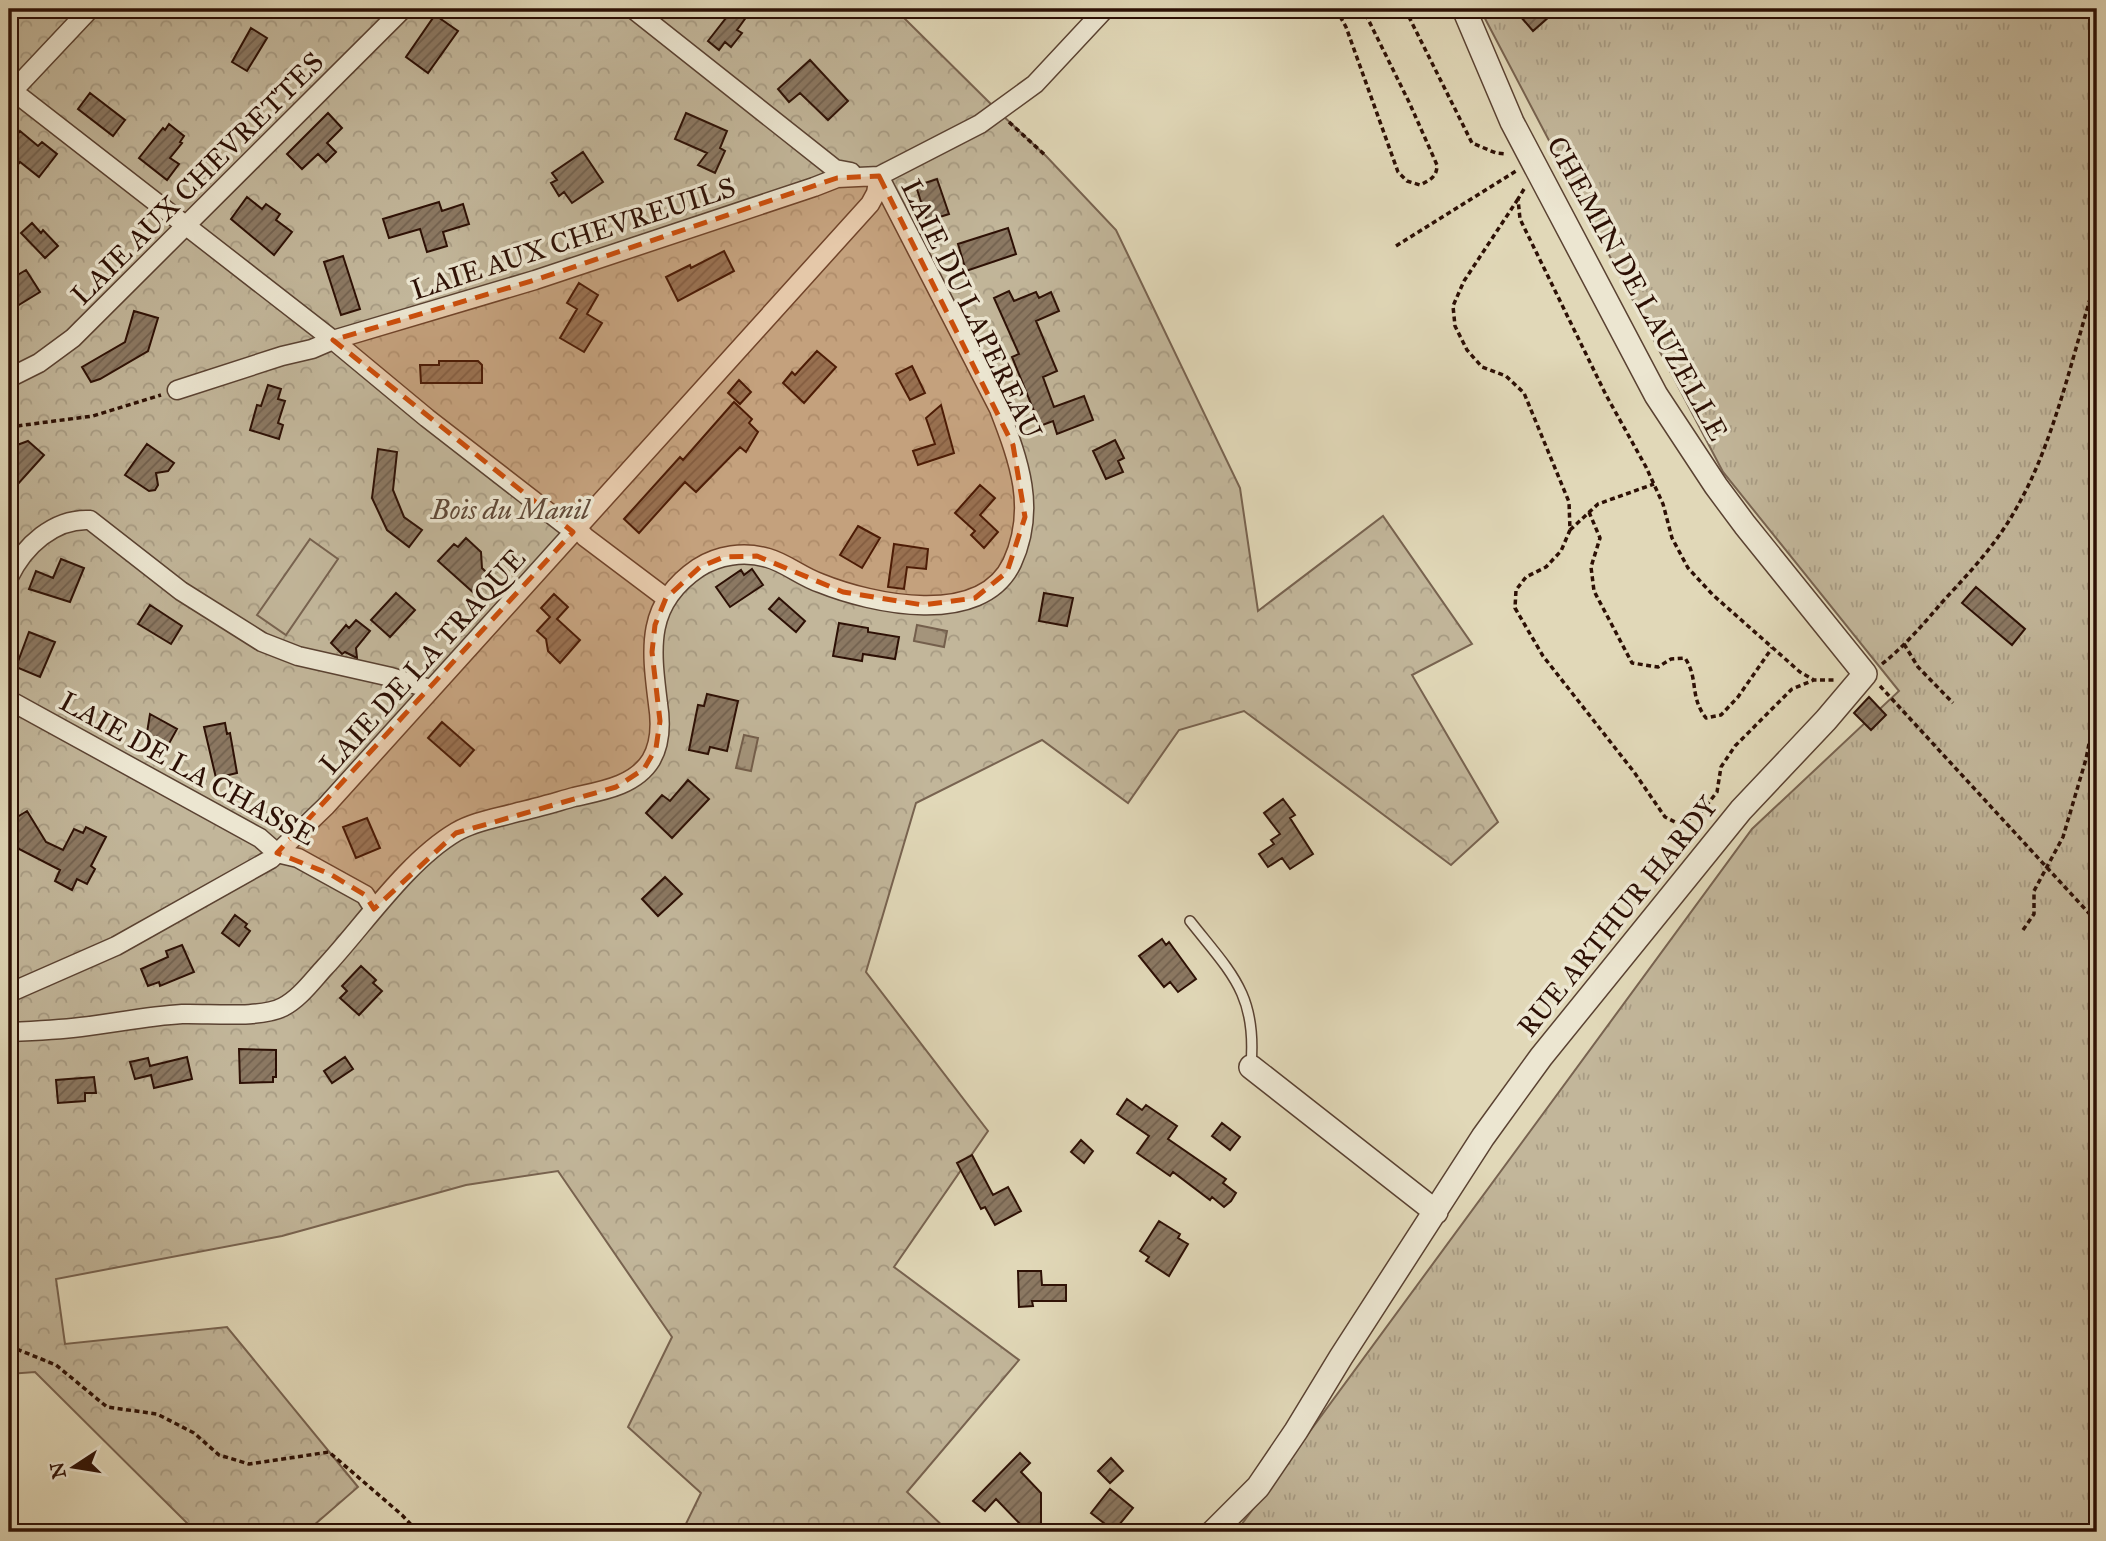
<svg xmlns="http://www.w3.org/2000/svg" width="2106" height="1541" viewBox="0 0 2106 1541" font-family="'IM FELL Great Primer',serif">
  <defs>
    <pattern id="grass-tufts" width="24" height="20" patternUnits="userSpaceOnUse" patternTransform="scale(1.75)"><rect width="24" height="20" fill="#c2b69a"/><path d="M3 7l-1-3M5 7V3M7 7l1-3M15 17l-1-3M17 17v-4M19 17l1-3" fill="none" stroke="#a79b83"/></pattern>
    <pattern id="forest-crowns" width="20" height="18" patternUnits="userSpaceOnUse" patternTransform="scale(1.75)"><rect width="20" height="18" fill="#c2b69a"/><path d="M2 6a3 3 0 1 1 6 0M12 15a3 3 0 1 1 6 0" fill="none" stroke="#a79b83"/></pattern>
    <pattern id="water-ripples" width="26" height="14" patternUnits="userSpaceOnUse" patternTransform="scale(1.75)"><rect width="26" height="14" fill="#a4947b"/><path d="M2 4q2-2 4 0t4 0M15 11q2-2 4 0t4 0" fill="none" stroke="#867763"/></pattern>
    <pattern id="building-hatch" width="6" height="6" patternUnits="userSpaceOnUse" patternTransform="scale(1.75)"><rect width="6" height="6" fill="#8b7862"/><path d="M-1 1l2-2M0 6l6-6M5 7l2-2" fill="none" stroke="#72614f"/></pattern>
  </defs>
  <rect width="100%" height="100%" fill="#e1d8b8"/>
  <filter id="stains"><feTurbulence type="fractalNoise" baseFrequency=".00286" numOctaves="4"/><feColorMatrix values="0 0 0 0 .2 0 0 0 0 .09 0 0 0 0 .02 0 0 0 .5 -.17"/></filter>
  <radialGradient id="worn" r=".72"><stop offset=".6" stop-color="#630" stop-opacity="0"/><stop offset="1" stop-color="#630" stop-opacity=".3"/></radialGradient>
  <!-- grass -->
  <path fill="url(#grass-tufts)" stroke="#786350" stroke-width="2" d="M1480,9H2097V1532H1236L1752,829L1899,691L1723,472Z"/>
  <!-- forest -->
  <path fill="url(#forest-crowns)" stroke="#786350" stroke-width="2" d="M9,9H895L1001,114L1046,156L1116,230L1240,488L1258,611L1383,516L1472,644L1412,675L1498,822L1451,865L1244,711L1179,730L1128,803L1042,740L916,803L866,972L988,1131L894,1267L1019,1360L907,1492L949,1532H682L701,1493L628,1427L672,1337L558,1171L466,1185L282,1236L56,1279L65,1344L227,1327L358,1487L306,1532H196L35,1372L9,1374Z"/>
  <!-- garden -->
  <path fill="#c2b69a" stroke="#786350" stroke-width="2" d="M310,539L338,559L286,635L257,615Z"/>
  <!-- water -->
  <path fill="url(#water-ripples)" stroke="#745f4c" stroke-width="2" d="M917,625L947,631L944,647L914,641Z
    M744,735L758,738L751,771L736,768Z"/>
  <!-- building -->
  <path fill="url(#building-hatch)" stroke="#2d1005" stroke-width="2" d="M733,9H737L747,16L737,30L742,33L731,47L725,42L719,50L708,41Z
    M1514,9H1558L1533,31Z
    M435,15L458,31L428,73L406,57Z
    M251,28L267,38L247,71L232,62Z
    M810,60L848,101L828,120L800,93L789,102L778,89Z
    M90,93L125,120L113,136L78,109Z
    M328,113L342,128L327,143L336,152L326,162L318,154L302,169L287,154Z
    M686,113L727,131L720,148L725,151L715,173L698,165L707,153L675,139Z
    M169,124L184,136L180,142L182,143L170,158L179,164L167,180L139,158L163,128L165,130Z
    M20,131L38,146L42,142L57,154L39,177L20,162L9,176V145Z
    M583,152L603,182L572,203L564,192L559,196L551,183L557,180L552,173Z
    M937,179L949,214L927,221L916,186Z
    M247,197L262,209L266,204L280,214L276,220L292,232L274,255L231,219Z
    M439,202L442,211L463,204L469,224L443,232L447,246L427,252L420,229L389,238L383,219Z
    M32,223L41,233L43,230L58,246L45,258L21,233Z
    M1008,228L1016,254L966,271L958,244Z
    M724,251L734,271L678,301L666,277L690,265L691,268Z
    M343,256L360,309L341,315L324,262Z
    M26,270L40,292L9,311V280Z
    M579,283L598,295L587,314L602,323L584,352L560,338L577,309L567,303Z
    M1009,291L1014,301L1036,292L1039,298L1051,292L1059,311L1036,321L1057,371L1043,377L1054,407L1084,396L1093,420L1057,434L1053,421L1040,426L1012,357L1019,354L994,298Z
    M134,311L158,318L148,351L100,379L91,382L82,367L125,342Z
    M817,351L836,367L804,403L783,383L792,372L795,375Z
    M439,361H478L482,365V383H421L420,365H439Z
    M912,366L925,393L910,400L896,374Z
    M739,380L751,392L740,404L728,393Z
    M268,385L281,389L278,399L285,401L278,423L283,425L279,439L250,430L257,405L261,406Z
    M734,402L752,419L749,423L758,432L746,452L740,447L696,492L685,482L639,533L624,519L680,457L683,460Z
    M941,405L954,453L918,465L913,451L935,444L926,418Z
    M1115,440L1124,458L1118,461L1123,472L1106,479L1093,451Z
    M28,441L44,455L9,494V448Z
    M147,444L174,463L168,471L156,473L158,485L155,490L149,491L125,475Z
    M378,449L397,452L393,490L404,517L422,530L409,547L387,530L372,498Z
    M980,485L995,498L980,515L998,532L984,548L971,535L975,531L955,513Z
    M858,526L880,538L862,568L840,555Z
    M466,538L481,552L482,568L491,577L475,594L438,561L454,544L458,547Z
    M894,544L928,549L926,569L907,567L904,589L888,587Z
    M61,559L84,568L70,602L29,589L36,571L53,578Z
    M752,569L763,585L730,607L716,587L741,570L744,575Z
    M1976,587L2025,629L2012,645L1962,603Z
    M396,593L415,610L390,637L371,620Z
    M1044,593L1073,598L1067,626L1039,621Z
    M554,594L568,607L557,619L580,640L560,663L548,651L546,639L537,631L550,617L541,608Z
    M779,598L805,621L796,632L769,609Z
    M150,605L182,626L171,644L138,624Z
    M356,620L370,631L356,648L357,658L345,652L342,654L331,643L346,625L349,628Z
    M839,623L868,628V632L899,637L895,659L863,654L862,661L833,656Z
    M29,632L55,642L40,677L16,667Z
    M707,694L738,701L727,751L710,747L708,754L689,750L698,705L704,706Z
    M1869,697L1886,715L1871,730L1854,713Z
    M150,714L177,729L166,749L146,739Z
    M442,722L474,750L460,766L428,738Z
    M225,723L227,734L230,733L237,773L216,778L204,727Z
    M688,780L709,799L672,838L646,813L662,795L670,801Z
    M1283,799L1295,815L1290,818L1313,854L1290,869L1282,858L1268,867L1259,854L1274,844L1271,840L1280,834L1264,813Z
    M27,811L46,842L63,850L74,829L83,833L86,827L106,837L91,866L95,869L87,884L77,879L72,890L55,881L60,870L19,849L9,833V822Z
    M367,818L380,848L356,858L343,827Z
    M665,877L682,894L658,916L642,899Z
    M235,915L247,924L245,927L250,931L239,946L222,933Z
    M1162,939L1166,945L1169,942L1196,979L1178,992L1170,982L1164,987L1139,956Z
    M182,945L194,972L160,986L159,982L148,986L141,969L168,957L166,951Z
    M361,966L376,980L373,983L382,991L359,1015L340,998L347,991L342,986Z
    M239,1049L276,1050V1077H273V1082L240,1083Z
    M187,1057L192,1079L154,1088L151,1075L135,1079L130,1062L148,1058L150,1066Z
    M345,1057L353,1069L332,1083L324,1071Z
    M94,1077L96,1093H85V1101L58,1103L56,1080Z
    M1127,1099L1142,1110L1146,1105L1177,1126L1168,1139L1226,1179L1223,1183L1236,1193L1231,1201L1224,1207L1212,1197L1210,1200L1173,1172L1170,1176L1137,1153L1149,1136L1117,1114Z
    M1222,1123L1240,1137L1230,1150L1212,1136Z
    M1081,1140L1093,1151L1084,1163L1071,1152Z
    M972,1155L993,1195L1008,1187L1021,1211L995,1225L985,1207L981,1209L957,1163Z
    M1159,1221L1180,1234L1178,1238L1188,1244L1169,1276L1146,1261L1149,1257L1140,1251Z
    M1018,1271H1041L1042,1285H1066V1301H1032L1033,1306L1019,1307Z
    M1020,1453L1030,1463L1021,1472L1041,1493V1532H1022V1526L996,1499L985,1511L973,1501Z
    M1111,1458L1123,1471L1110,1483L1098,1471Z
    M1110,1489L1133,1508L1114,1531L1091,1513Z"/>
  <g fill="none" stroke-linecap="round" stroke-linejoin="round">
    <!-- service casing -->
    <g stroke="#5a4232" stroke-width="12">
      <path id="service" d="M1190,921C1231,973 1257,994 1251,1065"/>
    </g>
    <!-- minor casing -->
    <g stroke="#5a4232" stroke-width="21">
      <path id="minor" d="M633,9L835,169L851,172
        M9,88L333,340L427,418L565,525L577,528L585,537L666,598
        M9,95L90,9
        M9,378L39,363L73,338L403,9
        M177,390L282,356L312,349L333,340L535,280L814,187L837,178L879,176L980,124L1035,84L1105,9
        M9,577C24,546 54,518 90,520L181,591L262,642L298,656L391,677L430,689
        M9,700L260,838L277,853L298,858L365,895L374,909
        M9,993L116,946L271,859L326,806L870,204L876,193L879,176
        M9,1032C33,1031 57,1030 81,1027C115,1023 148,1016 182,1014C209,1013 260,1019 283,1007C300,998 312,981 325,967C364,925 407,861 456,832C475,821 498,818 518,812C537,808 556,802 574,797C601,791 635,786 651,760C661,743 661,723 658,704C651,648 645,604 698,568C718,555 744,551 768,558C786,563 802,577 820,583C872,604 981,628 1012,563C1037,509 1019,461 999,409L879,176"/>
    </g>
    <!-- tertiary casing -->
    <g stroke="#5a4232" stroke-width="26">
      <path id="tertiary" d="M1251,1067L1436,1212
        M1213,1532L1258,1487L1296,1431L1341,1357L1483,1137L1541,1057L1741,810L1826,720L1865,674L1745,525L1716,486L1656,395L1512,122L1464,9"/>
    </g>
    <!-- path -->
    <path stroke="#2d1005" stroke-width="3.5" stroke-dasharray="5 3.5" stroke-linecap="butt" d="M1336,9L1346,27L1398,172L1407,181L1420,185C1430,180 1437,177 1437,165L1409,102L1363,9
      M1405,9L1472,143L1496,153L1507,154
      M1009,122L1046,156
      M1524,189L1518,199L1520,219L1606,395L1646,467L1663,504L1672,538L1688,568L1713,595L1800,672L1814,680H1834
      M1518,199L1464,281L1453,306L1455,326L1467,350L1482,367L1506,376L1524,393L1569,502L1570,530L1561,551L1546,567L1526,577L1516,590L1515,608L1543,656L1634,772L1665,817L1677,823L1699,815L1717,792L1721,767L1735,746L1792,689L1814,680
      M1396,246L1516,171
      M9,427L93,416L161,395
      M1589,512L1600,538L1591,567L1594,591L1632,663L1658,667L1671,659L1685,658C1699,679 1689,696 1706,718L1721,715L1738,697L1772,648
      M1570,530L1598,504L1654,484
      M1904,644L1918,667L1953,703
      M1882,664C1906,645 1925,622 1945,599C1972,570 1998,542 2017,507C2055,441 2074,349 2097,276
      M1880,686L2097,922
      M2023,930L2034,914V891L2063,837L2086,759L2097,703
      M9,1346L56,1365L107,1407L157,1414L194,1433L219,1455L249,1464L329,1452L402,1515L418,1532"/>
    <!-- service -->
    <use href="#service" stroke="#ece6d1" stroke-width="9"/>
    <!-- minor -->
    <use href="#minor" stroke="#ece6d1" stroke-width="18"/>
    <!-- tertiary -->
    <use href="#tertiary" stroke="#ece6d1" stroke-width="23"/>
  </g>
  <!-- marked area -->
  <path fill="#cc4e0b" fill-opacity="0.2" stroke="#cc4e0b" stroke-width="5" stroke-dasharray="14 9" stroke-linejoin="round" d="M879,176L1013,445L1025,517L1007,572L975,598L923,605L843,592L757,556L724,557L700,567L666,598L655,625L652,652L660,721L656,748L644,769L616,787L456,833L374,909L365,895L330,874L277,853L573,532L333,340L535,280L837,178Z"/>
  <g text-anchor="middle" stroke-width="7" stroke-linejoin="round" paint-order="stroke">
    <!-- street labels -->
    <g font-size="28" fill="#2d1005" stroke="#ece6d1">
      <text transform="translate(197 178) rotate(-45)" y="10">LAIE AUX CHEVRETTES</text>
      <text transform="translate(573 238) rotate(-18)" y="10">LAIE AUX CHEVREUILS</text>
      <text transform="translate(1638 288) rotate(61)" y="10">CHEMIN DE LAUZELLE</text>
      <text transform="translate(972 309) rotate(64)" y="10">LAIE DU LAPEREAU</text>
      <text transform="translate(422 661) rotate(-48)" y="10">LAIE DE LA TRAQUE</text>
      <text transform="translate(188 768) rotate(29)" y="10">LAIE DE LA CHASSE</text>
      <text transform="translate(1617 916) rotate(-51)" y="10">RUE ARTHUR HARDY</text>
    </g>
    <!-- park labels -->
    <g font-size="28" font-style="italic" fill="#614a39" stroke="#ece6d1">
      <text x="510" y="519">Bois du Manil</text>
    </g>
  </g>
  <!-- margin -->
  <rect width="2106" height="1541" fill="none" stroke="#e1d8b8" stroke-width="35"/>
  <rect x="10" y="10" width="2085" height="1520" fill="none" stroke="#2d1005" stroke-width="3.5"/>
  <rect x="18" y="18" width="2071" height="1506" fill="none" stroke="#2d1005" stroke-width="2"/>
  <!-- north arrow -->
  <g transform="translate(74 1467) rotate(258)" stroke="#ece6d1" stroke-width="5" paint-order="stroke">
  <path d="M0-5L12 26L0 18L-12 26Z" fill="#2d1005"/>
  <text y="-10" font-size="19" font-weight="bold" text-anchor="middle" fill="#2d1005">N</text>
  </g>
  <rect width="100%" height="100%" filter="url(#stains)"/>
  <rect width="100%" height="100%" fill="url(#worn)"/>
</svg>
